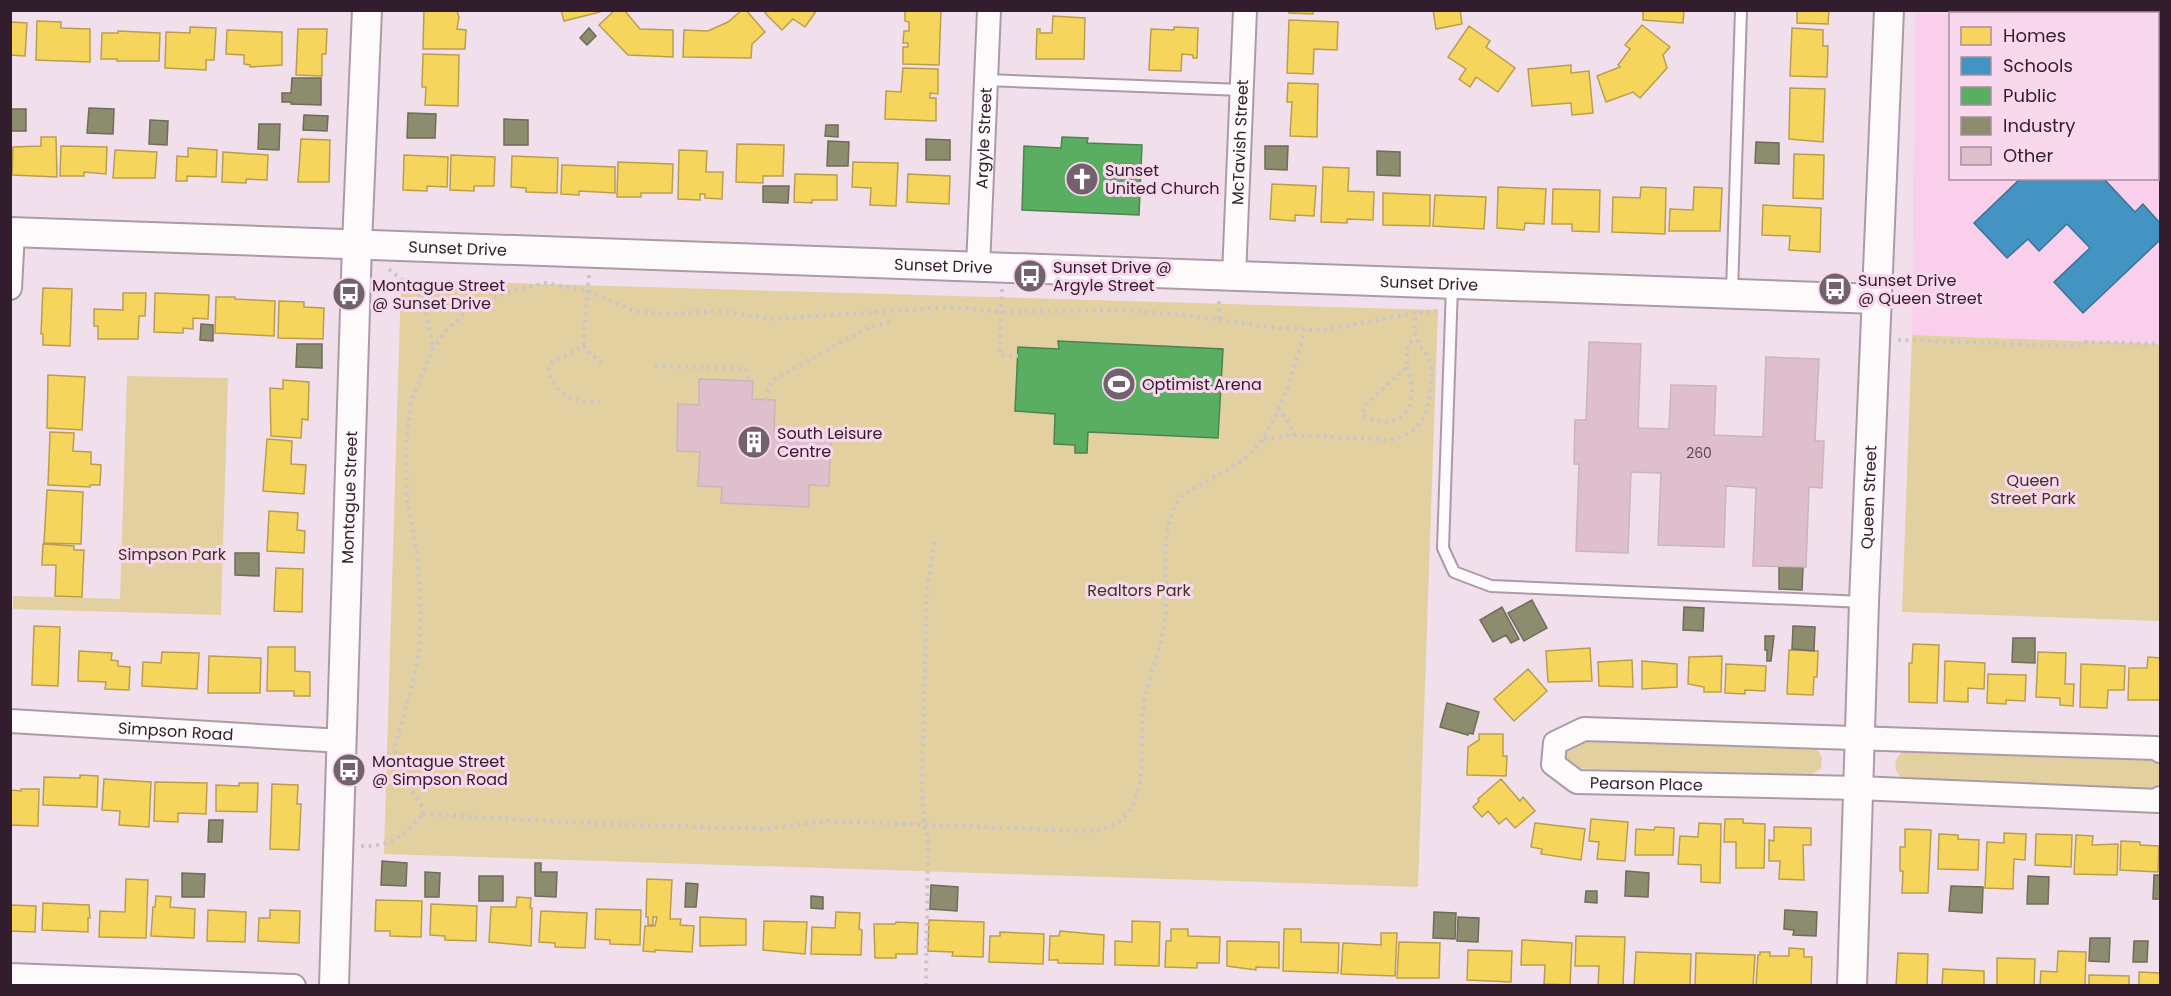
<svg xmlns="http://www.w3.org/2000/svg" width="2171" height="996" viewBox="0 0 2171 996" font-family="Poppins,sans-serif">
  <rect width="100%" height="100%" fill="#f1e0eb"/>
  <!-- built -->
  <path fill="#f9cfeb" d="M1915,13L1950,14V178H2158V22H2160V344L1912,335Z"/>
  <!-- green -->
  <path fill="#e2d0a1" d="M401,280L1438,310L1418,887L384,854Z
    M1912,335L2160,344V621L1902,612Z
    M127,376L228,378L221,615L13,609V596L120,599Z
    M1571,739L1809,746L1818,750L1822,758L1821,768L1808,777L1571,768L1565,763L1562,749Z
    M1906,750L2155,758L2160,761V787L2155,790L1907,781C1892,774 1891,758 1906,750Z"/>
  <!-- homes -->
  <path fill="#f6d55c" stroke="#bb9e4d" stroke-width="1.5" d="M424,10L457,11L459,17L457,29L466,30L465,49H423Z
    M561,10H599L600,12L564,21Z
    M615,10H624L640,29L673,30V57L628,55L599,25Z
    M742,10H746L765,32L752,44L751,58L683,57L684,30L708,31L728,22Z
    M768,10H817L805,27L793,19L782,30L765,13Z
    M905,10H941L939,65L903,64V47H908V43H903L904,31H909V22L905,21Z
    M1289,10H1313V14L1289,13Z
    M1433,10H1460L1462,24L1436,29Z
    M1643,10H1684L1683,23L1643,20Z
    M1797,10H1829L1828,24L1797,23Z
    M1053,16L1085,18L1084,59H1036L1037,29H1040V33H1052Z
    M1289,20L1338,22L1337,50L1314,49L1313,74L1287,73Z
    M37,21L61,22V28L90,29V62L36,60Z
    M10,22L27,23L25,56L10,55Z
    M1642,25L1670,47L1663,55L1667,68L1640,98L1633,92L1606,102L1597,76L1620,67L1618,65L1630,49L1625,45Z
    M1469,26L1490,41L1486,47L1515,68L1498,92L1476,77L1470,87L1459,79L1466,69L1448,57Z
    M190,27L216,28L214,60H206V70L165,68L166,32L190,33Z
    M1174,27L1198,28L1197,58H1193V55L1182,54L1181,71L1149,70L1151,29L1174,30Z
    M1792,28L1823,30V46H1828L1827,77L1790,76Z
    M298,29H327L326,54H322V76L296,75Z
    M227,30L282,32V65L250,67V65L244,64V55L226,54Z
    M118,31L160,33L159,61H117V59H101L102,33H118Z
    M423,54L459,55L458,106L425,105L426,87H422Z
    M1571,65V73L1589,71L1593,113L1572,115L1571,103L1532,106L1528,69Z
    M903,68L938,69V94L930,93V98H936V121L885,119L886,91L901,92Z
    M1288,83L1318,84L1317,137L1290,136L1292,102H1287Z
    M1790,88L1825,89L1823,142L1789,139Z
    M41,137H56L57,177L12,175L13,147L41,146Z
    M301,139L330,140L329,182H298Z
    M737,144L784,145L783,176H763V183L736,182Z
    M61,146L107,147L106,174L84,172V176H60Z
    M188,148L217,150L216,177L187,176V181H176L177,156L188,157Z
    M115,150L157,152L155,178H113Z
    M679,150L707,151L706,172H723L722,199L705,198V194H700V200L678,199Z
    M223,152L268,155L267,180L246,179V183L222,182Z
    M1794,154L1824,155L1823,199L1793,198Z
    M404,155L448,157L447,187L427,186V191L403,190Z
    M451,155L495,157L494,186H474V191L450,190Z
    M512,156L558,158L557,193L526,192V188L511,187Z
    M618,162L673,164L672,193H641V197H617Z
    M853,162L898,163L896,206L870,205L871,188L852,187Z
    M562,165L615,167V193L579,191V195L561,194Z
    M1323,167L1349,168L1348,191L1374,192L1373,220L1347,219V223L1321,222Z
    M795,174L837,175V200H812V203L794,202Z
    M908,174L950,176L949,204L907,202Z
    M1272,184L1316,186L1314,216L1295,215V221L1270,219Z
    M1498,187L1546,189L1544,224L1525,223L1524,230L1497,228Z
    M1641,187L1666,188L1665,234L1612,232L1613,197L1640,198Z
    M1694,187L1722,188L1720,231H1669L1670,209L1693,210Z
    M1553,189L1600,190L1599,232L1572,231V224H1552Z
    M1383,193L1430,195V226L1383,225Z
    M1435,195L1486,197L1484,229L1433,226Z
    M1763,205L1821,208L1820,252L1789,250L1790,236L1762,235Z
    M43,288L72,289L70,346L43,345V334H41Z
    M123,293H146L145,316H139L138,339H98V326H94V309L123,310Z
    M155,293L209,295L208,319L193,318V329L183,328V333L154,332Z
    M216,297H235V299L275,301L274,336L215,333Z
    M279,301L304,302V307L324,308L323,339L278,338Z
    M48,375L85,377L82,430L47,428Z
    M283,380L309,382L308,420L302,419L301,438L271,436L270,388L283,389Z
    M50,432L74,433L73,451L91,452V464L101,465L100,485H90V487L48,485Z
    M267,439L292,441L291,464L306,465L304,494L263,491Z
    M47,490L83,492L81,544L44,543Z
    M269,511L298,513L297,530L305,531L304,553L267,551Z
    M43,544L74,546V550H84L82,597L55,596L56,565H42Z
    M276,568L303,569L302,612L274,611Z
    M34,626L60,627L58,686L32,685Z
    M1913,644L1939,645L1937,703L1909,702V663H1912Z
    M268,647H295V671L310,672V696H294V691H267Z
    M1590,648L1592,681L1548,682L1546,651Z
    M1789,650L1818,651L1817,677H1814L1813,695L1787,694Z
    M79,651L112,653L111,660L118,661V666L130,667L129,690L105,689L106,682L78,681Z
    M162,652L199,653L197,689L142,686L143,662L161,663Z
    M2038,652L2066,653L2065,684H2074L2073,706L2060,705V698L2036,697Z
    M209,656L261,658L260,693H208Z
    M1722,656L1721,692H1704V687L1688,684L1689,657Z
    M2148,657L2160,658V700H2128L2129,668H2147Z
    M1632,660L1633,687L1599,686L1598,662Z
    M1642,661L1677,664V687L1642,689Z
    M1945,661L1985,663L1984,689L1968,688V702L1944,701Z
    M1726,664L1766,666L1765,691L1745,690V694L1725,693Z
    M2081,664L2125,666L2124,690H2108L2107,708L2080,707Z
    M1528,669L1547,691L1514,721L1494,699Z
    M1988,674L2026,675L2025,701L2006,700V704L1987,703Z
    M1479,734H1503V756H1507L1506,776L1467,775L1468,747L1479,740Z
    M80,775L98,776L97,807L43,805L44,777L80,778Z
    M104,779L151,782L149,827L119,825L120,811L102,810Z
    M1501,779L1520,801L1523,797L1535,811L1515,828L1506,818L1499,824L1488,811L1482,817L1473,807L1479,801L1478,799Z
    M155,782L207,783L206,814L178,813V822L154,821Z
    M239,783H258L257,812L216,811V785L239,786Z
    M272,784L298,785L297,804H301L299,850L270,849Z
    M21,789H39L38,826L10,825V790L21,791Z
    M1591,819L1628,822L1625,861L1597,859L1599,842L1589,841Z
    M1725,819H1743V823L1765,824L1764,868H1736V842H1724Z
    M1535,823L1585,829L1581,860L1541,854L1542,849L1531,847Z
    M1699,823L1721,824L1720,883L1701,882V865L1678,864L1680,836L1698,837Z
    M1655,827L1674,828L1673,855H1635L1636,829L1654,830Z
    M1774,827L1811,828V845H1803L1804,880L1779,879L1780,861H1769V840L1774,841Z
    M1905,829L1931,830L1928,893H1902L1903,871H1900V847H1905Z
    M2004,833L2026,834L2025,860L2014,859L2013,889L1985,888L1987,842L2004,843Z
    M1939,834L1958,835V839L1979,840L1978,870L1938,869Z
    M2036,834L2072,835L2071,867L2035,865Z
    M2076,835L2093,836L2092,845L2118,844L2117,875L2074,874Z
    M2121,841L2140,842V845L2159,846L2158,872L2120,870Z
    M126,879L148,880L146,938L99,937L100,911L125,912Z
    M647,879L672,880L670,919H681L680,925L694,926L692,952L655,950V952L643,951L645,926H655L657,917H653V925H648V917H646Z
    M156,896L171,897L170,907L195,909L194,938L151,936L153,907H155Z
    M517,897L531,898L530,908H532L531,946L489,942L491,907H516Z
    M376,900L422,901L421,937L390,936V931H375Z
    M43,903L89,905L90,918H88V932L42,930Z
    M431,904L477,906L476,941L445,940V936L430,935Z
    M10,905L36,906L35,932L10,931Z
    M596,909L641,910L640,945L610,944V940L595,939Z
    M208,910L246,912L245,942L207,941Z
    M270,910L300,911L299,943L258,941L259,918H270Z
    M541,911L587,913L585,948L555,947V943L539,942Z
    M836,912L860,913L859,929L862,930L861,955L811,954L812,927L835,928Z
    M700,917L746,919V945L700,946Z
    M929,920L984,922L983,957L952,956L953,952L928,951Z
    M764,921L807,922L805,954L763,950Z
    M1132,921L1160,922L1159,966L1115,965V941L1132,942Z
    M896,922L918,923L917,954H896V958H875L874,924H895Z
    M1171,929H1188V936L1220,937L1219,963H1197V968L1165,967L1166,941H1171Z
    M1284,929H1301V942L1339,943L1338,973L1283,971Z
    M1060,931L1104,935L1103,964L1058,963V960H1049L1050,936H1059Z
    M1000,932L1044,934L1043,964L989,962L990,936H1000Z
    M1381,933H1397L1395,976L1341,974L1343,943L1381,945Z
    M1576,936L1625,937L1623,986H1598L1599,966H1575Z
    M1522,940L1572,943L1570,985L1544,984L1545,965H1521Z
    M1227,941L1279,942V968L1256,967V970L1227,966Z
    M1399,942L1440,943L1439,978H1397Z
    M1789,948L1804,949V957H1812L1811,986H1756L1758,955H1760V952H1770V956H1789Z
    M1468,950L1512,951L1511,982L1467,980Z
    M2058,951L2086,952L2085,986H2040L2041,971L2057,972Z
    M1636,952L1691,954L1690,986H1634Z
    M1696,953L1755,955L1753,986H1695Z
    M1898,953L1928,954L1927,986H1896Z
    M1997,958L2035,959L2034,986L1997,985Z
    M1943,969L1984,971V986H1942Z
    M2139,972L2160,973V986H2139Z
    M2089,975L2129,976V986H2089Z"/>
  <!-- schools -->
  <path fill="#4393c3" stroke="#3e7095" stroke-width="1.5" d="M2158,107L2160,110V156L2158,158Z
    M2021,178H2103L2135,212L2143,204L2160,223V240L2083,313L2054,282L2090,248L2067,224L2039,251L2028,239L2007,258L1974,223Z"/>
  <!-- public -->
  <path fill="#5aae61" stroke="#4e8251" stroke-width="1.5" d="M1062,137L1088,138L1087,143L1142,145L1139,215L1022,210L1024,146L1061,148Z
    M1058,341L1223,349L1218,438L1088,432L1087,453H1075V445L1054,444L1055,414L1015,411L1018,347L1059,349Z"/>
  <!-- industry -->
  <path fill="#8c8c6e" stroke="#716b5a" stroke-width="1.5" d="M589,28L596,36L587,45L580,38Z
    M292,78H321V105L291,104V102H282V93H291Z
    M89,108L114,109L113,134L87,133Z
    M10,109H26V131H10Z
    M408,113L436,114L435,138H407Z
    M304,115L328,116L327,131L303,130Z
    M504,119L528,120V145H504Z
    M150,120L168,121L167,145L149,144Z
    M259,124H280L279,150L258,149Z
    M826,125H838V137L825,136Z
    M926,139L950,140V160H926Z
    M828,141L849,142L848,166H827Z
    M1756,142L1779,143V164L1755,163Z
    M1265,146H1288L1287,170L1265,169Z
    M1377,151L1400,152V176L1377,175Z
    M763,186H789L788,203L763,202Z
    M201,324L213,325V341L200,340Z
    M297,344H322V368L296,367Z
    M235,553H259V576L235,575Z
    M1779,567H1803L1802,590L1779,589Z
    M1532,600L1547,628L1524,641L1508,613Z
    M1502,607L1519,639L1511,643L1506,635L1493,642L1480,620Z
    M1684,607L1704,608L1703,631L1683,630Z
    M1793,626L1815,627L1814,651L1792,649Z
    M1765,636H1774L1771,661H1767V650H1765Z
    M2013,638H2035V663L2012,662Z
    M1447,703L1479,712L1473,734L1469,733L1468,735L1440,727Z
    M209,820H223L222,842H208Z
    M382,861L407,863L406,886L381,885Z
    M535,863H541V872H557L556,897L535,896Z
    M1626,871L1649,873L1648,897L1625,896Z
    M425,872L440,873L439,897H425Z
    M182,873L205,874L204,897H182Z
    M2154,875H2160V899H2153Z
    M479,876H503V901H479Z
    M2028,876L2049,877L2048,904H2027Z
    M686,883L698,884L696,907H685Z
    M931,885L958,887L957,911L930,909Z
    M1951,886L1983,887L1982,913L1949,911Z
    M1586,891H1597V903L1585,902Z
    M811,896L823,897V909L811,908Z
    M1785,910L1817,912L1816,936L1793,935L1794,930L1784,929Z
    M1434,912L1456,913L1455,939L1433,938Z
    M1458,917L1479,918L1478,942L1457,941Z
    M2090,938H2110L2109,962L2089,961Z
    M2134,941H2148L2147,962H2133Z"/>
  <!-- building -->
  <path fill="#e0bfcd" stroke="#c8b5bd" stroke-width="1.5" d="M1589,342L1641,344L1638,428L1669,429L1671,385L1716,386L1714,435L1763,437L1766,357L1819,359L1815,441H1824L1822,488L1809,487L1806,567L1753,566L1756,488L1726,486L1724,547L1658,545L1661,473L1631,472L1628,553L1576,551L1579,464H1574L1575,420H1586Z
    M699,379L753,381L752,399L775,400L774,431L831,433L829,486L809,485V507L721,503L722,487L698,486L700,452L677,451L678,404L699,405Z"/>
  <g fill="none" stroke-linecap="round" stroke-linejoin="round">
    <!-- service casing -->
    <g stroke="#ac9ba7" stroke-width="14">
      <path id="service" d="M986,80L1242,90
        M1452,286L1443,548L1454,572L1491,586L1864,602
        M1732,292L1741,10"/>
    </g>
    <!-- minor casing -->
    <g stroke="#ac9ba7" stroke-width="26">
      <g id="minor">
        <path id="s1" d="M978,267L989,10"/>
        <path id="s2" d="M1234,276L1245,10"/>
        <path d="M10,288L13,232"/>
        <path id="s3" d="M10,721L342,741"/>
        <path id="s4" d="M2160,751L2156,748L1584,729L1555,743L1553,764L1577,782L1858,788L2158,801L2160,798"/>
        <path d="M10,975L294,986"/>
      </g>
    </g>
    <!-- tertiary casing -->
    <g stroke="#ac9ba7" stroke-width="32">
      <g id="tertiary">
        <path id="s5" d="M10,232L1878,299"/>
        <path id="s6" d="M334,986L357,244L367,10"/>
        <path id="s7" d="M1852,986L1864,602L1889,10"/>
      </g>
    </g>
    <!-- path -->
    <path stroke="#cbc4c8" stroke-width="4" stroke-dasharray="3 4.5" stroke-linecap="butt" d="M389,269L423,298L470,308
      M589,275L583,346L552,362L548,371C560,397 572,403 600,402
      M1002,289L1000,355L1018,356
      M423,298L433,347
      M1219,319V299
      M1898,340L2077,346L2085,342L2160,344
      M583,346L601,363
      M655,366L745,369L748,374V381
      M1407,367C1421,404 1403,436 1362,415L1365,405L1407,367V344L1416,339
      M766,400L771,381L871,326L891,322
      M1278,408L1288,421L1294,435
      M1264,439L1294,435L1390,440C1418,433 1427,420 1430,392C1432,381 1433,370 1429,360C1426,352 1420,347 1417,340C1413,332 1415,322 1416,313
      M423,814L421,805L403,778L396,761L395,746L412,685L419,653L421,616L418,558L407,499L406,445L411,402L433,348L446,330L470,308L502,294L545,283L588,291L634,311L665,314L720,311L772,319L952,307L1001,312L1121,310L1185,315L1277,328L1322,330L1416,313L1437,311
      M423,814L605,824L766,829L828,821L1084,831C1158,829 1137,754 1144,704C1148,675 1162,648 1165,620C1169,584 1156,522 1183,495C1204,481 1235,469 1253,451C1275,430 1299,360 1304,329
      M361,846C391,847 405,835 423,814
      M926,986L928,837L924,823L922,786L927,588L935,541"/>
    <!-- service -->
    <use href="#service" stroke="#fdfafc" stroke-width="10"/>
    <!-- minor -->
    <use href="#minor" stroke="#fdfafc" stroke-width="22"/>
    <!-- tertiary -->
    <use href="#tertiary" stroke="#fdfafc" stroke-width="28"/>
  </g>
  <!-- icons -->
  <defs>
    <g id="church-disc" transform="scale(1.725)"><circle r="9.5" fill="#74616e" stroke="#f9d8ee"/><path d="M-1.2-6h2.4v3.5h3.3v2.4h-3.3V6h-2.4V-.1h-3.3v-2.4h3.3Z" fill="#fff"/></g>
    <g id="bus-disc" transform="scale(1.725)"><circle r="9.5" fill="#74616e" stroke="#f9d8ee"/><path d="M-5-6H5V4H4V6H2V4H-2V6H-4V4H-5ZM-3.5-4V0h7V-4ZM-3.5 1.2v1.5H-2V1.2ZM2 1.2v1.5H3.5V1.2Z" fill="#fff"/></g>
    <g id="stadium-disc" transform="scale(1.725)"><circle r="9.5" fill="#74616e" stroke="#f9d8ee"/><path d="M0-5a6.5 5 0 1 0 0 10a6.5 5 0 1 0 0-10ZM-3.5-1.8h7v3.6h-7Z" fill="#fff"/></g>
    <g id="building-disc" transform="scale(1.725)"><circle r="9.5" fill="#74616e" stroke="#f9d8ee"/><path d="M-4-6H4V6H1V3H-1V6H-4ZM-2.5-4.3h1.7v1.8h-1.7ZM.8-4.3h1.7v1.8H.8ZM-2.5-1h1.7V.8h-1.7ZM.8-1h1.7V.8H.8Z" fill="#fff"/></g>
  </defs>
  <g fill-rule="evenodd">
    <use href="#church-disc" x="1082" y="179"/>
    <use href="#bus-disc" x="1030" y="276"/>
    <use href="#bus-disc" x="1835" y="289"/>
    <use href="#bus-disc" x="349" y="294"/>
    <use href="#stadium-disc" x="1119" y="384"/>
    <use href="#building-disc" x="754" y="442"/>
    <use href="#bus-disc" x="349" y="770"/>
  </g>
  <g text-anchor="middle" stroke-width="6" stroke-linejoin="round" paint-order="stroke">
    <!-- number labels -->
    <g font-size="14" fill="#5d4654">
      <text x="1699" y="458">260</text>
    </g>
    <!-- street labels -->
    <g font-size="16" fill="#311d2b" stroke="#f9d8ee">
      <text dy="6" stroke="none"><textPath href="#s1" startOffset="129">Argyle Street</textPath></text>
      <text dy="6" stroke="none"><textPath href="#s2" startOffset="134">McTavish Street</textPath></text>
      <text dy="6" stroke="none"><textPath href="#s5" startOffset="448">Sunset Drive</textPath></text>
      <text dy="6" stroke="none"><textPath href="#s5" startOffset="934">Sunset Drive</textPath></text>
      <text dy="6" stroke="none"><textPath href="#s5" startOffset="1420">Sunset Drive</textPath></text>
      <text dy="6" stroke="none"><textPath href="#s6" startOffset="489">Montague Street</textPath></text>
      <text dy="6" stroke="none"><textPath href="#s7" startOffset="489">Queen Street</textPath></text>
      <text dy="6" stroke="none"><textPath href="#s3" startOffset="166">Simpson Road</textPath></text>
      <text dy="6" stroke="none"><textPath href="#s4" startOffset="730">Pearson Place</textPath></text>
    </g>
    <!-- poi labels -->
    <g font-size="16" fill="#311d2b" stroke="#f9d8ee" text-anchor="start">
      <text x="1105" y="176">Sunset<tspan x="1105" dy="18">United Church</tspan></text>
      <text x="1053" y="273">Sunset Drive @<tspan x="1053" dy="18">Argyle Street</tspan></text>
      <text x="1858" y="286">Sunset Drive<tspan x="1858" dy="18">@ Queen Street</tspan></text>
      <text x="372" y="291">Montague Street<tspan x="372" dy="18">@ Sunset Drive</tspan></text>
      <text x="1142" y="390">Optimist Arena</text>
      <text x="777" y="439">South Leisure<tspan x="777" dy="18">Centre</tspan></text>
      <text x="372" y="767">Montague Street<tspan x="372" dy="18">@ Simpson Road</tspan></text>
    </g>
    <!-- park labels -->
    <g font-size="16" fill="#3b361d" stroke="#f9d8ee">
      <text x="2033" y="486">Queen<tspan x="2033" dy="18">Street Park</tspan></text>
      <text x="172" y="560">Simpson Park</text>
      <text x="1139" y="596">Realtors Park</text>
    </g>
  </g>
  <!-- border -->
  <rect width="2171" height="996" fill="none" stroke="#311d2b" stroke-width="24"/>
  <!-- legend -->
  <rect x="1949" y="12" width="210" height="168" fill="#f9d8ee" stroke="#a98da0" stroke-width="1.5"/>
  <rect x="1961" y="27" width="30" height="18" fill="#f6d55c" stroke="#a98da0" stroke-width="1.5"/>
  <text x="2003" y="42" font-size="18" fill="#311d2b">Homes</text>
  <rect x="1961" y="57" width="30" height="18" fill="#4393c3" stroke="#a98da0" stroke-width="1.5"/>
  <text x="2003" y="72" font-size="18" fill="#311d2b">Schools</text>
  <rect x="1961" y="87" width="30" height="18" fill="#5aae61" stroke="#a98da0" stroke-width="1.5"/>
  <text x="2003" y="102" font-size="18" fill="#311d2b">Public</text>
  <rect x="1961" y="117" width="30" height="18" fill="#8c8c6e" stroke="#a98da0" stroke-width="1.5"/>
  <text x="2003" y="132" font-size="18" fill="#311d2b">Industry</text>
  <rect x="1961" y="147" width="30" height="18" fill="#e0bfcd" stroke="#a98da0" stroke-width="1.5"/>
  <text x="2003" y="162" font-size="18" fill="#311d2b">Other</text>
</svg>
